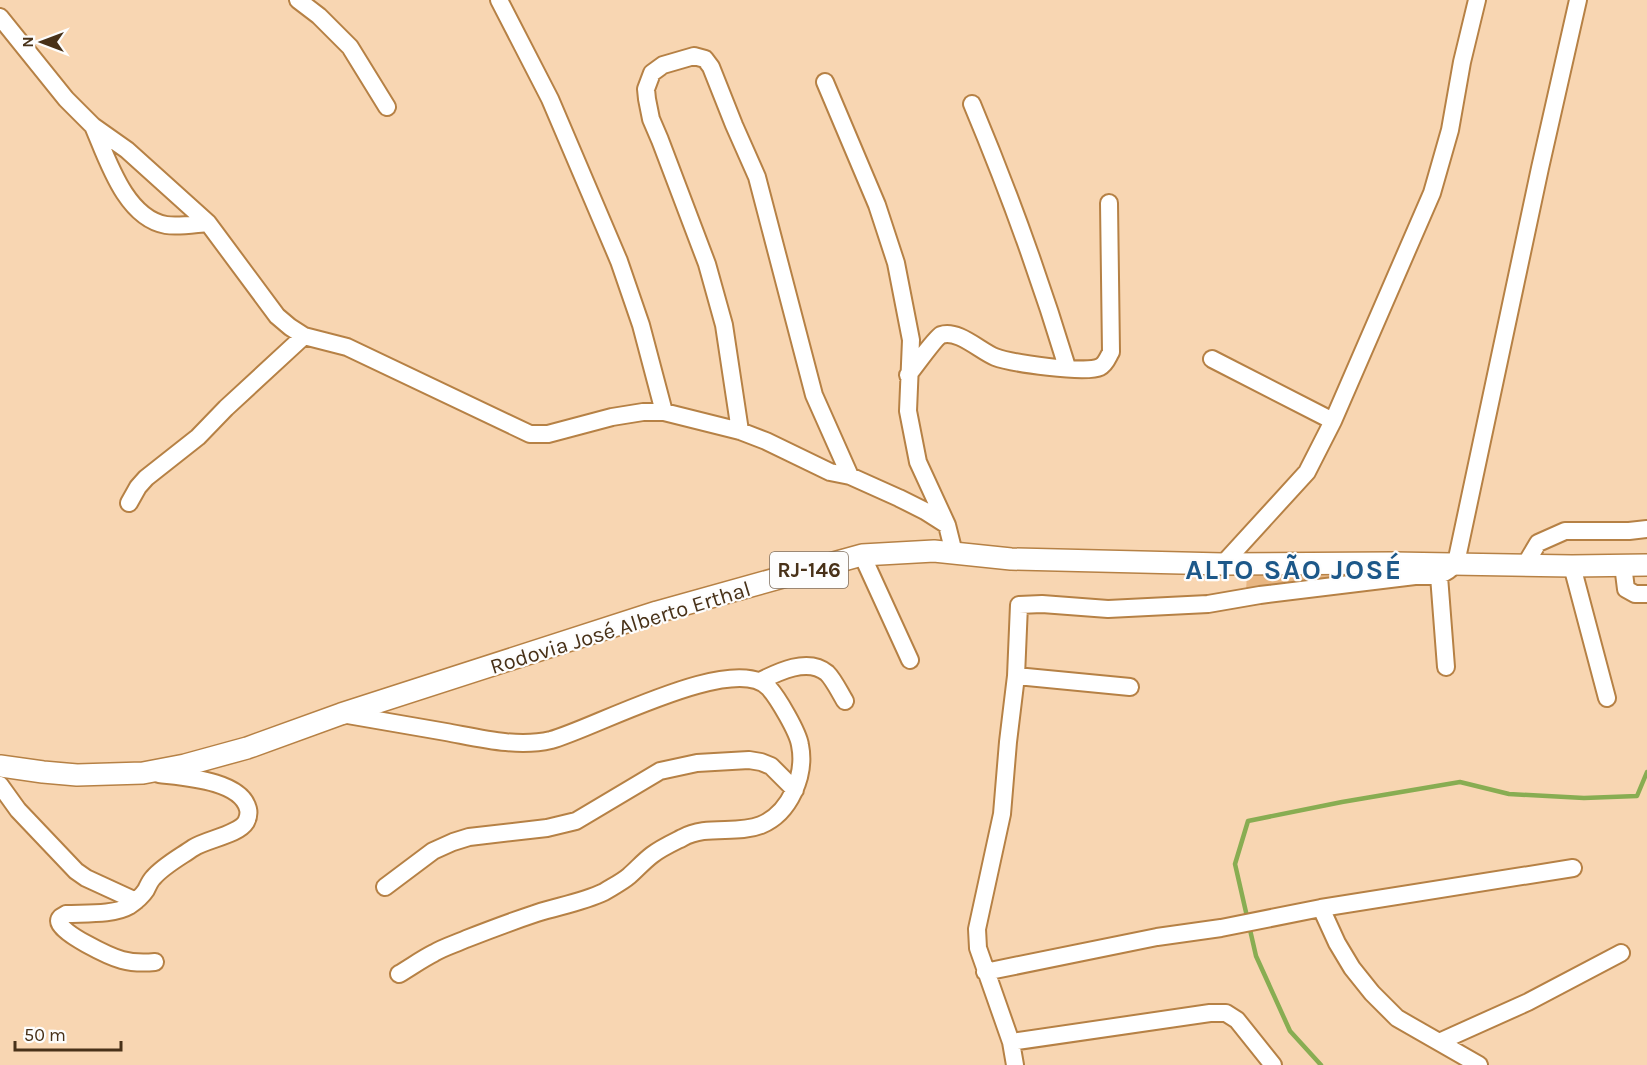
<svg xmlns="http://www.w3.org/2000/svg" width="1647" height="1065" viewBox="0 0 1647 1065" font-family="Karla,sans-serif">
  <rect width="100%" height="100%" fill="#f8d6b2"/>
  <!-- green -->
  <path fill="#e8b682" d="M1247,573L1380,577L1246,592Z"/>
  <g fill="none" stroke-linecap="round" stroke-linejoin="round">
    <!-- stream -->
    <path stroke="#88ad52" stroke-width="4.5" d="M1321,1065L1290,1031L1256,956L1235,864L1248,821L1342,802L1460,782L1509,794L1584,798L1637,796L1647,772"/>
    <!-- minor casing -->
    <g stroke="#b68145" stroke-width="20">
      <path id="minor" d="M298,0L319,16L350,47L387,107
        M499,0L550,99L619,261L641,325L664,412
        M0,17L66,99L93,126L127,150L208,223L277,316L290,327L304,336L347,347L530,434H548L612,417L643,412H664L740,431L766,441L830,472L850,476L899,498L925,511L947,525L954,553
        M825,82L877,205L896,263L911,340L908,411L918,462L947,525
        M972,104C1008,190 1040,278 1067,367
        M93,126C107,158 125,218 166,225C179,227 195,224 208,223
        M1212,359L1333,421
        M908,375C914,368 935,338 941,335C958,329 980,351 995,357C1011,363 1086,374 1100,367C1106,364 1108,357 1111,352L1109,203
        M740,431L724,325L707,264L660,140L651,119L647,99L646,89L652,73L663,65L694,56L705,59L711,67L734,125L757,177L814,395L850,476
        M129,503L138,487L146,478L198,437L226,408L304,336
        M862,555L910,660
        M1223,564L1307,472L1333,421L1432,193L1450,130L1462,62L1477,0
        M1525,565L1538,543L1565,531H1629L1647,529
        M1623,565L1626,589L1635,594H1647
        M1572,566L1607,698
        M1439,576L1446,667
        M1016,676L1130,687
        M760,681C778,672 808,657 827,673C834,680 840,693 845,701
        M342,714C376,720 411,726 446,732C479,738 517,748 551,740C593,729 735,651 769,688C778,698 798,732 800,745C806,775 790,813 761,825C736,835 707,824 682,838C672,843 661,848 652,855C644,861 637,869 629,876C622,882 612,887 604,892C583,902 559,906 537,913C513,921 489,930 466,939C455,944 444,947 434,953C422,959 411,967 399,974
        M0,785L18,810L76,871L86,878L136,901
        M385,887L433,851L453,842L469,837L547,828L576,821L660,771L697,763L749,760L761,762L771,766L795,790
        M1321,908L1573,868
        M155,962C144,963 133,963 122,960C111,957 59,933 59,921C59,919 60,918 61,917L66,914C85,913 114,915 129,906C135,902 142,896 146,890C148,886 150,881 153,878C163,866 180,857 193,848C207,839 238,835 246,822C248,818 249,813 248,809C241,780 183,777 159,774
        M985,972L1157,937L1221,928L1321,908L1337,943L1352,968L1372,993L1397,1018L1479,1065
        M1011,1042L1210,1013H1226L1237,1020L1273,1065
        M1439,1042L1528,1002L1621,953
        M1015,1065L1011,1042L978,948L977,929L1002,814L1008,742L1016,676L1019,605L1042,604L1108,609L1208,604L1260,595L1415,576C1433,576 1444,578 1456,563L1540,168L1578,0"/>
    </g>
    <!-- major casing -->
    <g stroke="#b68145" stroke-width="24">
      <path id="major" d="M0,766L43,772L77,775L143,773L185,765L247,748L341,714L657,612L862,555L934,551L1011,559L1223,564L1393,563L1572,566L1647,565"/>
    </g>
    <!-- minor -->
    <use href="#minor" stroke="#fff" stroke-width="16"/>
    <!-- major -->
    <use href="#major" stroke="#fff" stroke-width="21"/>
  </g>
  <g text-anchor="middle" stroke-width="4.5" stroke-linejoin="round" paint-order="stroke">
    <!-- shield labels -->
    <rect fill="#fdfdfd" stroke="#7e6e5d" stroke-width="1.5" x="770" y="552" width="78" height="36" rx="4.5"/>
    <g font-size="21" font-weight="bold" fill="#483118">
      <text x="809" y="577">RJ-146</text>
    </g>
    <!-- street labels -->
    <g font-size="22" fill="#483118" stroke="#fdfdfd">
      <text transform="translate(620 627) rotate(-17)" y="8">Rodovia José Alberto Erthal</text>
    </g>
    <!-- district labels -->
    <g font-size="28" font-weight="bold" letter-spacing="1.5" fill="#1d5889" stroke="#fdfdfd">
      <text x="1294" y="579">ALTO SÃO JOSÉ</text>
    </g>
  </g>
  <!-- north arrow -->
  <g transform="translate(42 42) rotate(270)" stroke="#fdfdfd" stroke-width="4.5" paint-order="stroke">
  <path d="M0-4.5L10 22L0 15L-10 22Z" fill="#483118"/>
  <text y="-9" font-size="16" font-weight="bold" text-anchor="middle" fill="#483118">N</text>
  </g>
  <!-- scale -->
  <path d="M15 1041v9h106v-9" fill="none" stroke="#483118" stroke-width="3"/>
  <text x="24" y="1041" font-size="18" fill="#483118" stroke="#fdfdfd" stroke-width="4.5" paint-order="stroke">50 m</text>
</svg>
